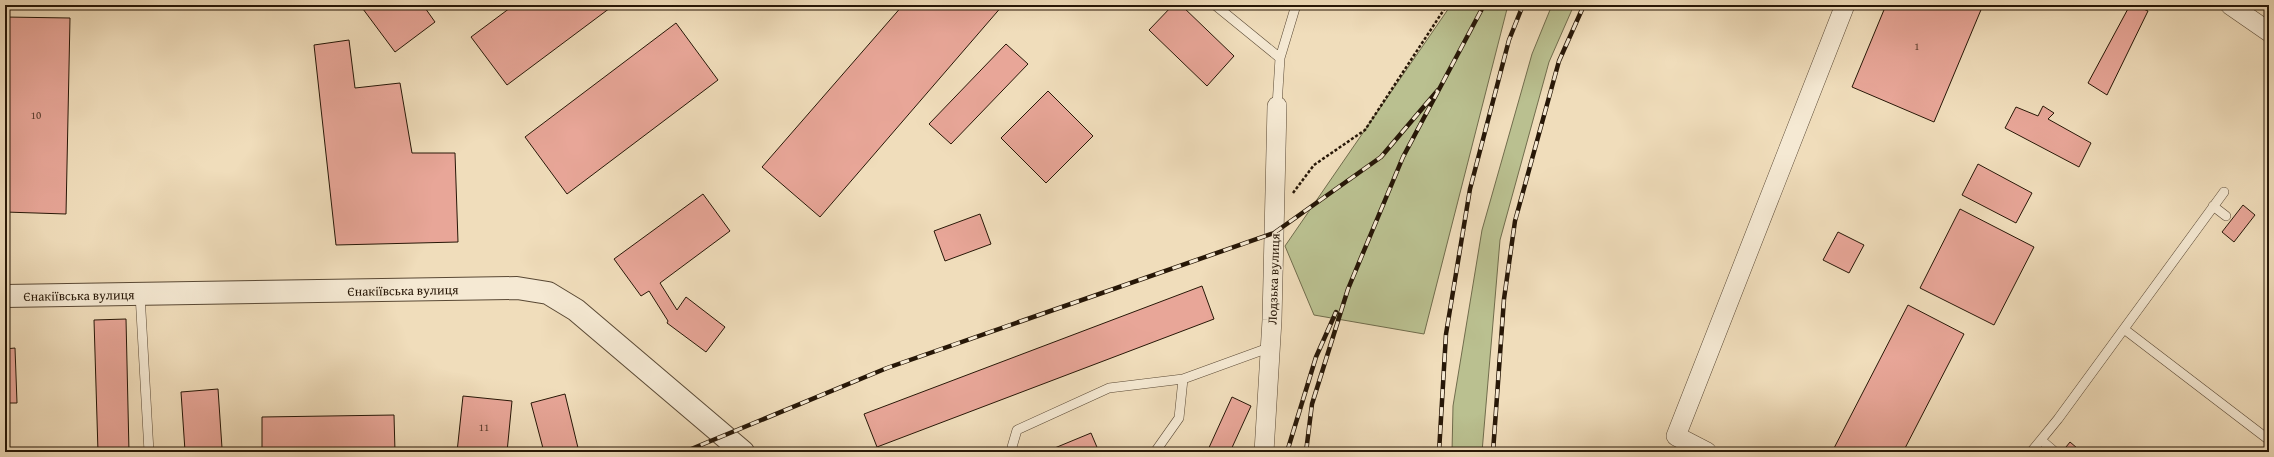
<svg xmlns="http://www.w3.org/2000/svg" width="2274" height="457" viewBox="0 0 2274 457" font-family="'Gentium Book Plus',serif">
  <rect width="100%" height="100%" fill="#f0ddbb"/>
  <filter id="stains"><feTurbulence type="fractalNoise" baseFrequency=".005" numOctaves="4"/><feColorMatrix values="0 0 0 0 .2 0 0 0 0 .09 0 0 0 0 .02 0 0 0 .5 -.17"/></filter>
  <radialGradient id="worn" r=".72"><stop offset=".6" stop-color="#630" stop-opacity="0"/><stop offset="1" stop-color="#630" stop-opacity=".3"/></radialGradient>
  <!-- green -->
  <path fill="#bac090" stroke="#706c4c" d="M1451,5H1508L1424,334L1314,315L1285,246Z
    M1552,5H1574L1549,62L1500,240L1482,452H1452L1453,406L1482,230L1532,54Z"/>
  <!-- building -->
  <path fill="#e8a698" stroke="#271707" d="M360,5H423L435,22L395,52Z
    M514,5H614L507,85L471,37Z
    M903,5H1003L820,217L762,167Z
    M1173,5H1181L1234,56L1207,86L1149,30Z
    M1886,5H1983L1934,122L1852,87Z
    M2130,5H2135L2148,11L2107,95L2088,83Z
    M5,17L70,18L66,214L5,212Z
    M676,23L718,80L567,194L525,137Z
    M349,40L355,88L400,83L412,153H455L458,242L336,245L314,45Z
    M1006,44L1028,64L951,144L929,124Z
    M1048,91L1093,136L1046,183L1001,138Z
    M2043,106L2054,113L2048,119L2091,143L2079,167L2005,128L2016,107L2038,116Z
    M1978,164L2032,193L2016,223L1962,195Z
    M703,194L730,231L660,283L677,310L686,297L725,327L706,352L667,323L668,321L649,291L641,296L614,259Z
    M2243,205L2255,215L2234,242L2222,232Z
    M1960,209L2034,247L1994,325L1920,288Z
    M980,214L991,244L945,261L934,231Z
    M1838,232L1864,245L1849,273L1823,260Z
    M1202,286L1214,319L877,447L864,414Z
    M1908,305L1964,334L1903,452H1832Z
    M126,319L129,452H98L94,320Z
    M15,348L17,403H5V349Z
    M218,389L222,448L185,451L181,392Z
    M565,394L579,452H544L531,403Z
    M463,396L512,401L507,452H457Z
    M1232,397L1251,406L1230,452H1207Z
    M394,415L395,452H262V417Z
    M1091,433L1099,452H1045Z
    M2070,442L2077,448L2074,452H2062Z"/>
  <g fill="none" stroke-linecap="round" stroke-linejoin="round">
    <!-- service casing -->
    <g stroke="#594834" stroke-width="10">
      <path id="service" d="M1215,5L1280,58L1277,106
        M1280,58L1296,5
        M2213,206L2226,216
        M140,294L149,452
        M2124,329L2269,440
        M2041,440L2055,452
        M1014,452L1012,447L1017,430L1109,388L1183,379L1271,347
        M1155,452L1179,418L1183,379
        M2031,452L2058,419L2224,192"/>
    </g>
    <!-- minor casing -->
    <g stroke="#594834" stroke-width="20">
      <path id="minor" d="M2230,5L2269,32
        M1264,452L1272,320L1277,106
        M1707,452L1676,436L1845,5"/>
    </g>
    <!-- tertiary casing -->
    <g stroke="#594834" stroke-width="24">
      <path id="tertiary" d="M5,296L517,288L548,293L576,310L743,452"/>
    </g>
    <!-- path -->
    <path stroke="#271707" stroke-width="2.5" stroke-dasharray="3 2" stroke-linecap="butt" d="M1293,193L1314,165L1365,130L1447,5"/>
    <!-- service -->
    <use href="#service" stroke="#f5e9d3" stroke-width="9"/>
    <!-- minor -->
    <use href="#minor" stroke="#f5e9d3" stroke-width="19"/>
    <!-- tertiary -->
    <use href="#tertiary" stroke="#f5e9d3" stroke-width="22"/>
    <!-- rail casing -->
    <g stroke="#271707" stroke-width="4.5">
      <path id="rail" d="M684,452L887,368L1274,233L1381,157L1438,90
        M1287,452L1316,357L1336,312
        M1306,452L1312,404L1348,289L1403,157L1484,5
        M1439,452L1446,334L1470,189L1509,40L1523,5
        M1493,452L1504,299L1515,221L1559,61L1584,5"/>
    </g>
    <!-- rail -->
    <use href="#rail" stroke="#f5e9d3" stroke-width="3" stroke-dasharray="9" stroke-linecap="butt"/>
  </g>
  <g text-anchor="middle" stroke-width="3" stroke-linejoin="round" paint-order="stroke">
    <!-- number labels -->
    <g font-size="11" fill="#573b2b">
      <text x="1917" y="50">1</text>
      <text x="36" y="119">10</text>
      <text x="484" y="431">11</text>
    </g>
    <!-- street labels -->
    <g font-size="13" fill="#271707" stroke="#f5e9d3">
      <text transform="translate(1273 279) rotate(-88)" y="5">Лодзька вулиця</text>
      <text transform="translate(403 290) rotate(-1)" y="5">Єнакіївська вулиця</text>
      <text transform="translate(79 295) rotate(-1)" y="5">Єнакіївська вулиця</text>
    </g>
  </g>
  <!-- margin -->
  <rect width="2274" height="457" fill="none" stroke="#f0ddbb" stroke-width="20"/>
  <rect x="6" y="6" width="2262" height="445" fill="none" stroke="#271707" stroke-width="2"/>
  <rect x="10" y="10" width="2254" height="437" fill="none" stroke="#271707"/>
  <rect width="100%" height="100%" filter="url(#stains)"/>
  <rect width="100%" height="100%" fill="url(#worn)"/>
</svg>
